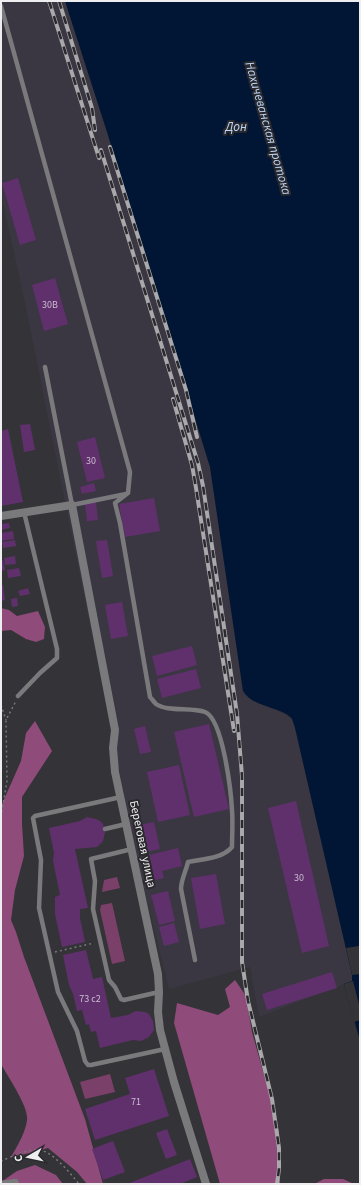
<svg xmlns="http://www.w3.org/2000/svg" width="361" height="1185" viewBox="0 0 361 1185" font-family="'Source Sans 3',sans-serif">
  <rect width="100%" height="100%" fill="#343337"/>
  <!-- built -->
  <path fill="#3a3742" d="M1,1H65L107,132L210,467L243,691L252,700L287,715L292,719L295,728L353,979L352,981L259,1017L250,967L169,989L139,868L25,303L1,194Z"/>
  <!-- green -->
  <path fill="#7b4069" d="M117,877L120,888L102,892L104,880Z
    M112,903L125,961L112,964L100,910L101,905Z
    M110,1074L115,1092L85,1099L80,1082Z"/>
  <!-- forest -->
  <path fill="#8f4b7a" d="M1,608L9,610L17,616L38,611L45,627L44,639L36,642L26,639L11,630L1,631Z
    M35,721L52,751L22,797V824L24,856L15,890L11,920L16,932L24,957L85,1119L103,1184H87L77,1172L48,1148L30,1153L11,1157C17,1147 26,1131 27,1120C29,1107 8,1077 1,1064V817L2,804L21,761L26,733Z
    M235,980L246,996L252,1032L273,1107L279,1132L280,1184H220L174,1023L177,1003L218,1015L230,1007L225,989Z
    M35,1165L56,1175L63,1184H1V1182L17,1171Z
    M324,1179H343L354,1184H314Z"/>
  <!-- water -->
  <path fill="#001634" d="M65,1H360V1041L344,984L352,981V975L295,728C294,725 293,721 292,719C283,707 253,708 243,691L210,467L107,132Z"/>
  <!-- pier -->
  <path fill="#343337" d="M359,946L360,974L352,975L346,948Z
    M353,981L360,1008V1020L354,1022L344,984Z"/>
  <!-- building -->
  <path fill="#60306d" d="M18,178L36,240L20,245L2,183Z
    M55,278L68,324L44,331L32,285Z
    M30,424L35,450L24,452L20,425Z
    M8,429L23,502L1,506V431Z
    M95,437L105,478L87,482L77,442Z
    M94,483L96,491L82,494L80,487Z
    M154,498L160,531L125,537L119,504Z
    M96,502L98,520L87,521L85,504Z
    M9,523L10,528L1,530V524Z
    M13,531L14,539L1,541V533Z
    M15,540L16,546L3,548L2,542Z
    M107,540L113,576L102,578L96,541Z
    M15,556L16,564L5,565L4,558Z
    M1,560H3L5,570L1,571Z
    M19,568L21,576L8,578L7,570Z
    M1,585H3L5,600L1,601Z
    M28,588L30,594L20,596L18,591Z
    M17,598L18,606L12,607L11,599Z
    M122,602L128,636L111,639L105,605Z
    M192,646L197,665L157,676L152,656Z
    M196,669L201,688L162,698L157,679Z
    M209,724L229,809L194,817L174,732Z
    M145,726L151,752L140,754L134,729Z
    M179,765L190,815L158,822L147,772Z
    M296,801L329,946L302,953L268,808Z
    M87,817L96,819L100,821L103,824L105,832L103,841L97,847L75,849L88,908L80,909V918L85,942L62,947L55,914V897L60,895L53,861L54,853L49,828L80,821Z
    M154,822L160,849L145,852L139,825Z
    M178,848L182,866L162,871L164,878L155,880L149,855Z
    M216,874L225,924L200,929L191,878Z
    M168,891L175,921L159,925L151,895Z
    M174,923L179,942L164,946L159,927Z
    M86,950L93,979L102,977L111,1018L128,1015L136,1011L145,1012L149,1014L153,1021L154,1030L149,1037L141,1041L133,1040L100,1048L96,1031L91,1032L89,1024L86,1025L82,1010L77,1011L73,994L69,985L63,955Z
    M332,972L337,988L267,1010L262,994Z
    M154,1069L169,1116L95,1140L85,1109L130,1094L125,1078Z
    M167,1129L177,1155L166,1159L156,1133Z
    M113,1141L125,1172L103,1180L92,1149Z
    M190,1159L197,1177L180,1184H127Z"/>
  <g fill="none" stroke-linecap="round" stroke-linejoin="round">
    <!-- path -->
    <path stroke="#78777b" stroke-width="1.5" stroke-dasharray="2 3" stroke-linecap="butt" d="M1,705L6,720
      M1,817L7,781L6,720L16,701
      M55,952L94,943
      M1,1161C11,1157 29,1148 40,1150C53,1152 71,1174 79,1184"/>
    <!-- service -->
    <path stroke="#7a7a7d" stroke-width="4.5" d="M1,6L130,472L128,493L115,503L120,523L150,697C152,699 154,702 156,704C167,712 192,707 205,712C223,719 231,792 232,810C233,823 232,835 232,847C222,859 202,859 188,862C186,871 181,880 181,889L195,960
      M45,367L72,505L126,494
      M18,696L40,673L57,658V649L24,512
      M121,797L35,816L33,818L41,860L39,908L58,992L77,1031L85,1061L88,1065H91L165,1049
      M105,829L126,824
      M132,849L91,859L95,881L93,909L109,980L115,987L121,999L124,1000L159,992
      M1,1183L16,1181L17,1184"/>
    <!-- minor -->
    <path stroke="#7a7a7d" stroke-width="8" d="M1,516L72,505L115,730L113,748L115,772L158,974L159,992L158,1012L160,1030L174,1082L206,1184"/>
    <!-- rail casing -->
    <g stroke="#a9a8ab" stroke-width="4">
      <path id="rail" d="M49,1L99,158
        M59,1L92,108L95,130
        M110,147L186,390L197,437
        M101,150L198,463L203,486L237,714L242,776V962L248,1001L272,1099L279,1148V1169L277,1184
        M173,399L192,465L196,488L234,731"/>
    </g>
    <!-- rail -->
    <use href="#rail" stroke="#2a292d" stroke-width="2.5" stroke-dasharray="8" stroke-linecap="butt"/>
  </g>
  <g text-anchor="middle" stroke-width="4" stroke-linejoin="round" paint-order="stroke">
    <!-- number labels -->
    <g font-size="10" fill="#cabecf">
      <text x="50" y="308">30В</text>
      <text x="91" y="464">30</text>
      <text x="299" y="881">30</text>
      <text x="90" y="1002">73 с2</text>
      <text x="136" y="1105">71</text>
    </g>
    <!-- street labels -->
    <g font-size="12" fill="#eeedf0" stroke="#2a292d">
      <text transform="translate(143 844) rotate(78)" y="4">Береговая улица</text>
    </g>
    <!-- water labels -->
    <g font-size="13" font-style="italic" fill="#bcd7fa" stroke="#2a292d">
      <text x="236" y="131">Дон</text>
      <text transform="translate(269 128) rotate(74)" y="5">Нахичеванская протока</text>
    </g>
  </g>
  <!-- border -->
  <rect width="361" height="1185" fill="none" stroke="#eeedf0" stroke-width="4"/>
  <!-- north arrow -->
  <g transform="translate(28 1157) rotate(261)" stroke="#2a292d" stroke-width="3" paint-order="stroke">
  <path d="M0-3L7 15L0 10L-7 15Z" fill="#eeedf0"/>
  <text y="-6" font-size="11" font-weight="bold" text-anchor="middle" fill="#eeedf0">С</text>
  </g>
</svg>
